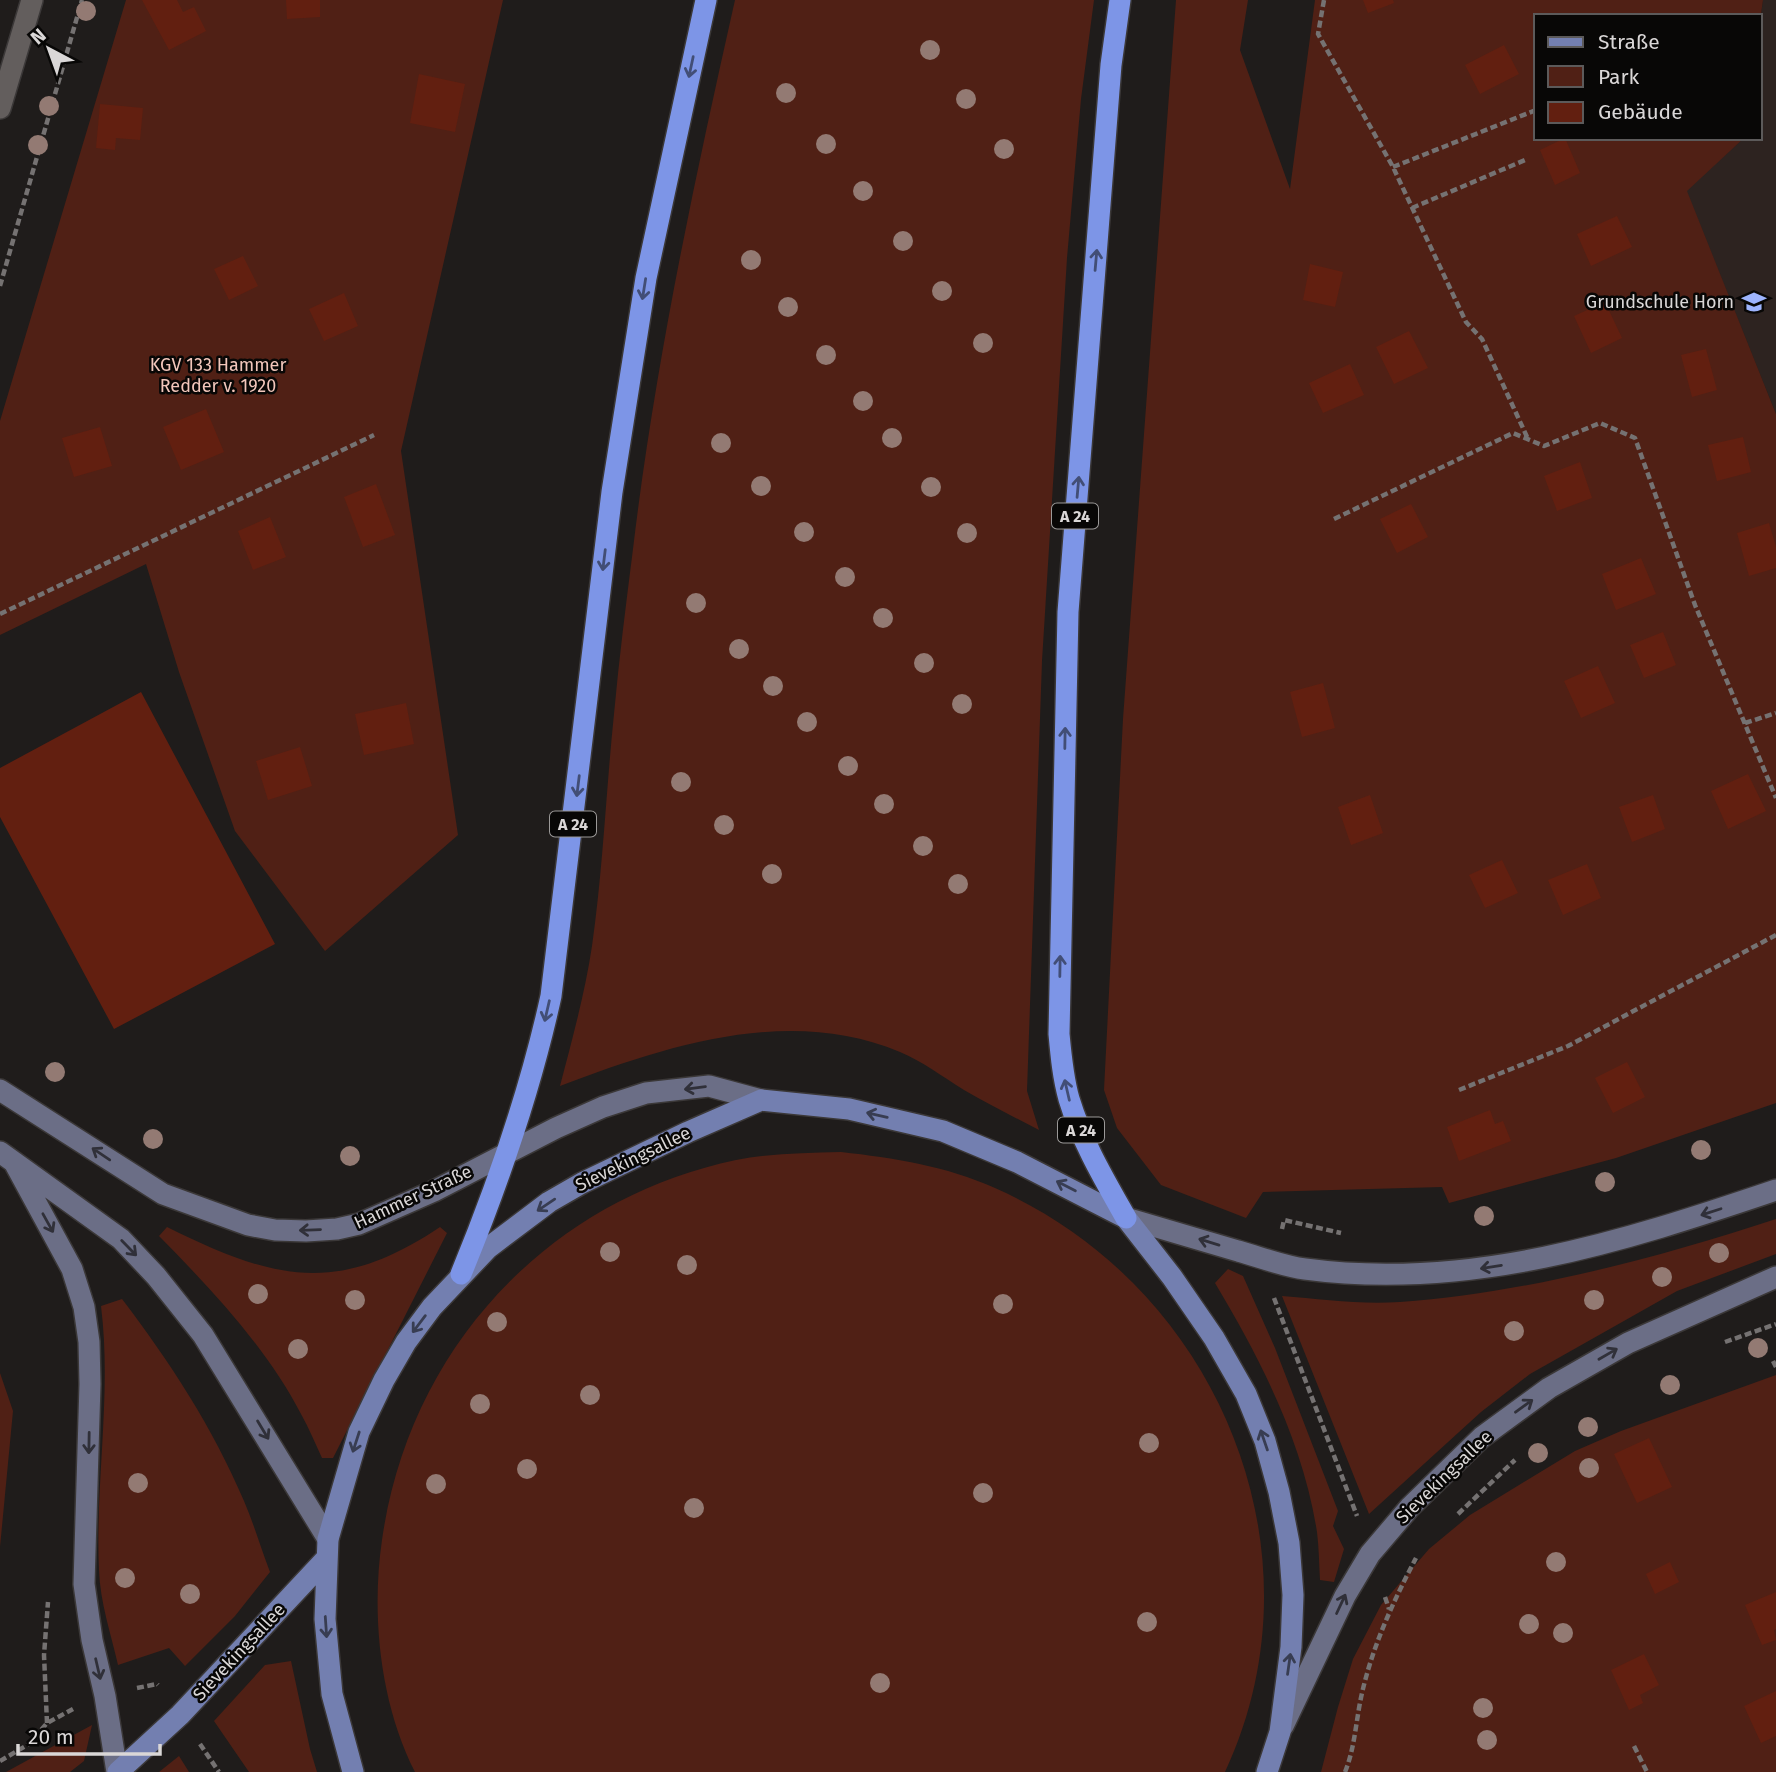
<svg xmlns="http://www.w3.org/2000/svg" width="1776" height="1772" viewBox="0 0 1776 1772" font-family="'Fira Sans',sans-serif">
  <rect width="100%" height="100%" fill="#1f1c1b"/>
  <!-- built -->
  <path fill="#2d2320" d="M1763,0H1776V414L1686,190L1744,138H1760V21Z"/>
  <!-- green -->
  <path fill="#502015" d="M126,0H503L401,451L458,835L325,951L235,831L179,672L146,564L0,635V421Z
    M735,0H1094L1081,99L1067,258L1042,661L1027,1091L1039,1130C1014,1117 988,1104 964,1090C943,1077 922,1061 900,1052C789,1005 666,1046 560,1086C572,1040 585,993 592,946C603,869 606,791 614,714C619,659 626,604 633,549C655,364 694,182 735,0Z
    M1176,0H1248L1240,50L1290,189L1315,0H1763L1760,21V16H1536V138H1744L1687,191L1776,414V1103L1616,1158L1449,1203L1442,1187L1263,1192L1246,1218L1161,1185L1117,1128L1104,1090L1123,719Z
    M841,1152C894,1158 946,1166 995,1188C1216,1285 1329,1550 1225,1772H415C380,1703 371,1615 382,1540C409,1349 547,1200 736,1160C771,1153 806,1153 841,1152Z
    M1776,1219V1254L1677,1291L1530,1374L1481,1412L1369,1514L1282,1296C1321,1299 1361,1305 1400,1302C1526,1293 1657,1258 1776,1219Z
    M167,1227C272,1279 336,1297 440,1227L447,1233L333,1458H322C315,1443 309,1428 301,1414C266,1347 212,1290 159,1236Z
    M1228,1269L1243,1276L1275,1348L1338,1511L1333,1526L1344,1549L1334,1582L1320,1580C1319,1564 1319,1548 1317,1532C1303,1442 1261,1360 1215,1283Z
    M122,1299C170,1362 213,1428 244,1501C254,1524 261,1549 270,1572L235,1616L185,1666L169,1648L118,1665C111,1634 100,1602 99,1570C95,1482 112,1394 101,1306Z
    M0,1373L13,1411L0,1547Z
    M1776,1375V1772H1321L1338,1707L1353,1659L1381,1605L1429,1549L1470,1515L1575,1451L1621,1431Z
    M291,1661L310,1749L317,1772H249L214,1721L265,1665Z
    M92,1725L84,1761L70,1772H6Z
    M179,1756L189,1772H159Z"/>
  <!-- building -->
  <path fill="#621f10" d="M142,0H177L183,12L194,7L206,31L169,50Z
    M286,0H320V17L287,19Z
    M1363,0H1393L1394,3L1368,13Z
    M1504,45L1519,74L1480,94L1465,65Z
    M419,74L465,84L455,132L410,123Z
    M100,104L143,108L140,140L116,138L115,150L96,148Z
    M1565,138L1580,173L1555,185L1540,150Z
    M1617,216L1632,247L1591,266L1577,234Z
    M243,256L258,286L229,300L214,269Z
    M1310,264L1343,272L1335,307L1303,300Z
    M344,293L358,326L324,341L309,309Z
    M1605,302L1622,338L1591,353L1574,316Z
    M1409,331L1428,368L1394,384L1376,347Z
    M1706,349L1717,390L1692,397L1681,355Z
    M1350,364L1364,395L1323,413L1309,383Z
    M206,409L224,452L181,470L163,427Z
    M100,427L112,466L74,477L62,438Z
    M1743,437L1751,472L1717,481L1708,445Z
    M1580,462L1592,498L1557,511L1544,476Z
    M376,484L395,535L363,547L344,497Z
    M1411,504L1428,537L1397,553L1380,519Z
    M270,517L286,557L253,570L238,531Z
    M1769,523L1776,547V568L1749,576L1737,533Z
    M1641,558L1656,594L1616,610L1602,574Z
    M1663,632L1676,665L1644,678L1630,645Z
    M1598,666L1615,703L1581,718L1564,681Z
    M1323,683L1335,728L1302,737L1290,692Z
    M141,692L275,944L114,1029L0,817V768Z
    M406,703L414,744L364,755L355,714Z
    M300,747L312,786L268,800L256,761Z
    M1748,774L1766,811L1728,829L1711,791Z
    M1370,795L1383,833L1351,845L1338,807Z
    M1653,795L1665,829L1632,842L1619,807Z
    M1502,860L1518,893L1485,908L1469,875Z
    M1587,864L1601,898L1563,915L1548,880Z
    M1627,1062L1645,1097L1613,1113L1595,1078Z
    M1490,1110L1495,1124L1503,1121L1511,1141L1459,1161L1447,1127Z
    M1649,1438L1672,1487L1637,1503L1614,1454Z
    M1670,1562L1679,1582L1655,1594L1646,1574Z
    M1776,1592V1629L1774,1630L1776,1640L1762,1645L1745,1605Z
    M1644,1654L1659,1685L1640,1695L1643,1703L1629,1710L1611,1670Z
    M1776,1691V1736L1761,1743L1744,1706Z"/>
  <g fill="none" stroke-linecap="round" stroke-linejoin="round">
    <!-- street casing -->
    <g stroke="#3b3838" stroke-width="24">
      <path id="street" d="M0,108L32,0"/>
    </g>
    <!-- secondary casing -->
    <g stroke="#3b3838" stroke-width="24">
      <path id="secondary" d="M0,1090L163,1194L248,1225L275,1230L306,1231L337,1229L359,1224L434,1191L556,1128L603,1107L646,1093L709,1086L761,1100
        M0,1152L121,1239L156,1276L203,1335L328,1539
        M15,1164L72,1269L84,1307L89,1342L90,1384L84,1584L92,1640L105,1696L117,1772
        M1126,1218C1164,1229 1201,1240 1238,1251C1260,1257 1282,1266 1305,1269C1469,1291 1622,1242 1776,1190
        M1283,1726L1345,1596L1370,1554L1410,1507L1482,1437L1549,1388L1628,1343L1776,1277"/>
    </g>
    <!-- primary casing -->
    <g stroke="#3b3838" stroke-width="24">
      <path id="primary" d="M118,1772L180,1715L326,1559
        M353,1772L332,1694L325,1619L328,1539L359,1432L384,1380L406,1342L432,1307L488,1248L549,1202L582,1183L688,1132L761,1100L849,1109L943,1131L1017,1162L1126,1218L1172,1277L1214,1338L1246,1394L1265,1441L1279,1492L1289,1543L1293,1595L1291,1647L1280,1732L1267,1772"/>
    </g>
    <!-- highway casing -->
    <g stroke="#3b3838" stroke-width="24">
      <path id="highway" d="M1120,0L1111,65L1068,612L1059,1034C1061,1056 1063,1078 1069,1099C1082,1142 1104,1179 1126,1218
        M461,1274C498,1184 530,1092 551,996L612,492L646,278L706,0"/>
    </g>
    <!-- path -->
    <path stroke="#757272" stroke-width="4.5" stroke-dasharray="7 3.5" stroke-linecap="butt" d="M1324,0L1318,34L1393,167L1466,322L1482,339L1528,439
      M1393,167L1536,110
      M1412,208L1525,160
      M0,286L82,0
      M1334,519L1513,433L1544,446L1600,423L1635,438L1695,605L1776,798
      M0,614L374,435
      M1745,723L1776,713
      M1459,1090L1568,1046L1776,935
      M1282,1229L1284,1220L1341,1233
      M1274,1298L1357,1516
      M1725,1342L1776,1324
      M1773,1361L1776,1367
      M1458,1514L1515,1460
      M1385,1597L1389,1609
      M137,1688L157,1684L158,1685
      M47,1723L44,1655L48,1602
      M200,1744L219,1772
      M1634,1746L1647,1772
      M0,1761L29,1744L47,1723L73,1709
      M1345,1772C1355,1748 1356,1719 1362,1693C1373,1645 1393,1602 1416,1558"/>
    <!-- street -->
    <use href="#street" stroke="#635e5d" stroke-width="21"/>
    <!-- secondary -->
    <use href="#secondary" stroke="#6b6e86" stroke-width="21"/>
    <!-- primary -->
    <use href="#primary" stroke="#737fb0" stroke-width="21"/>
    <!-- highway -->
    <use href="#highway" stroke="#7d95e7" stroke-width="21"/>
  </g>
  <!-- trees -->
  <g fill="#937a73">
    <circle cx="86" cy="11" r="10"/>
    <circle cx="930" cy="50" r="10"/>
    <circle cx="786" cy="93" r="10"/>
    <circle cx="966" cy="99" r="10"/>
    <circle cx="49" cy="106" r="10"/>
    <circle cx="826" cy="144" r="10"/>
    <circle cx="38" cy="145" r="10"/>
    <circle cx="1004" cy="149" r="10"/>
    <circle cx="863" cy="191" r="10"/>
    <circle cx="903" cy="241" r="10"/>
    <circle cx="751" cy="260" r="10"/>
    <circle cx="942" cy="291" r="10"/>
    <circle cx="788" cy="307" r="10"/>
    <circle cx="983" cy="343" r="10"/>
    <circle cx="826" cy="355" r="10"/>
    <circle cx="863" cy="401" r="10"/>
    <circle cx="892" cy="438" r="10"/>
    <circle cx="721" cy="443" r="10"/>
    <circle cx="761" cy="486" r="10"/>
    <circle cx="931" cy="487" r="10"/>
    <circle cx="804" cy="532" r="10"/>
    <circle cx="967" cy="533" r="10"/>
    <circle cx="845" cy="577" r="10"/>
    <circle cx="696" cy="603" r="10"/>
    <circle cx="883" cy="618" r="10"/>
    <circle cx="739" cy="649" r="10"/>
    <circle cx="924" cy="663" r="10"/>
    <circle cx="773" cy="686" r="10"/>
    <circle cx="962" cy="704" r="10"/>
    <circle cx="807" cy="722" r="10"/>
    <circle cx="848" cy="766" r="10"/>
    <circle cx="681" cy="782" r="10"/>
    <circle cx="884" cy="804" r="10"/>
    <circle cx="724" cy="825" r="10"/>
    <circle cx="923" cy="846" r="10"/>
    <circle cx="772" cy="874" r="10"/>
    <circle cx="958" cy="884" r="10"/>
    <circle cx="55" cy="1072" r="10"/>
    <circle cx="153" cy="1139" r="10"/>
    <circle cx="1701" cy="1150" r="10"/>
    <circle cx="350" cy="1156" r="10"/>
    <circle cx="1605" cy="1182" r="10"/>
    <circle cx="1484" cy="1216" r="10"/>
    <circle cx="610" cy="1252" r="10"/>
    <circle cx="1719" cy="1253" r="10"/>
    <circle cx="687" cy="1265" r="10"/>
    <circle cx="1662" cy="1277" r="10"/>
    <circle cx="258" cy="1294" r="10"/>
    <circle cx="355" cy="1300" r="10"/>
    <circle cx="1594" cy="1300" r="10"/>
    <circle cx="1003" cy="1304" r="10"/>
    <circle cx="497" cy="1322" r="10"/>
    <circle cx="1514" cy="1331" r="10"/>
    <circle cx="1758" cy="1348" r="10"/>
    <circle cx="298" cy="1349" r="10"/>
    <circle cx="1670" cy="1385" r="10"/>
    <circle cx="590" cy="1395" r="10"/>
    <circle cx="480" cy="1404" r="10"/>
    <circle cx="1588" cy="1427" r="10"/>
    <circle cx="1149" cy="1443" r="10"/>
    <circle cx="1538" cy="1453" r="10"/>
    <circle cx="1589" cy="1468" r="10"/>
    <circle cx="527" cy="1469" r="10"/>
    <circle cx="138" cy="1483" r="10"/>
    <circle cx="436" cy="1484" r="10"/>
    <circle cx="983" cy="1493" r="10"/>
    <circle cx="694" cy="1508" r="10"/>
    <circle cx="1556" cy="1562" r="10"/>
    <circle cx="125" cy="1578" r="10"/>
    <circle cx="190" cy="1594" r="10"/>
    <circle cx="1147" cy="1622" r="10"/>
    <circle cx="1529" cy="1624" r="10"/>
    <circle cx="1563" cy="1633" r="10"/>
    <circle cx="880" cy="1683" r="10"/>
    <circle cx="1483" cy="1708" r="10"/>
    <circle cx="1487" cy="1740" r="10"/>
  </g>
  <!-- one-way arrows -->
  <defs><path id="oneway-shaft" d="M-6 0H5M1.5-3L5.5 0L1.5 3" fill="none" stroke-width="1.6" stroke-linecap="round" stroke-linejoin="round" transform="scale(1.75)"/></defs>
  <g stroke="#424e76">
    <use href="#oneway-shaft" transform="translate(691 67) rotate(102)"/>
    <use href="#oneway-shaft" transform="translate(1096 260) rotate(-85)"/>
    <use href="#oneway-shaft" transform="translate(644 289) rotate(99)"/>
    <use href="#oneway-shaft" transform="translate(1078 487) rotate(-85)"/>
    <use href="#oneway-shaft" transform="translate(604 560) rotate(97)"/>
    <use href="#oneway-shaft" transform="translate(1065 738) rotate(-89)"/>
    <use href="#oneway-shaft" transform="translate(578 786) rotate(97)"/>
    <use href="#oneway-shaft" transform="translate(1060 966) rotate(-89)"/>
    <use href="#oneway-shaft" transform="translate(547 1011) rotate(103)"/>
    <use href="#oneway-shaft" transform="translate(1067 1090) rotate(-103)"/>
  </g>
  <g stroke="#303039">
    <use href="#oneway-shaft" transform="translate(695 1088) rotate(173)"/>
    <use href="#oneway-shaft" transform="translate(101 1154) rotate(-146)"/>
    <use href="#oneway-shaft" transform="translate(1711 1212) rotate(162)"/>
    <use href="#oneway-shaft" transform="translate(48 1223) rotate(61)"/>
    <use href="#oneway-shaft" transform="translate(310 1230) rotate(178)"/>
    <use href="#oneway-shaft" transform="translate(1209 1242) rotate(-163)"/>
    <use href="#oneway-shaft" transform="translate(129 1248) rotate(46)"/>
    <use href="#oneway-shaft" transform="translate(1491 1267) rotate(171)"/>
    <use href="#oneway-shaft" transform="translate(1608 1354) rotate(-30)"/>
    <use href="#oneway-shaft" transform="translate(1524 1406) rotate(-36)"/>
    <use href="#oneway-shaft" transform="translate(263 1430) rotate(59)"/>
    <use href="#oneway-shaft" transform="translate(89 1443) rotate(91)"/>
    <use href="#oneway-shaft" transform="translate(1341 1604) rotate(-65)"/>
    <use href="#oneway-shaft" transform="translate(98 1669) rotate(77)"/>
  </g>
  <g stroke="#383d52">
    <use href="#oneway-shaft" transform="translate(877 1115) rotate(-167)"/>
    <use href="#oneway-shaft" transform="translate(1066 1186) rotate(-153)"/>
    <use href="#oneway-shaft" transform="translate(546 1205) rotate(146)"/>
    <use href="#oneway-shaft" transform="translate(419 1324) rotate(127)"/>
    <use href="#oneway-shaft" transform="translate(1264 1440) rotate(-109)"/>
    <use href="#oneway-shaft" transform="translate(356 1442) rotate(108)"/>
    <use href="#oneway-shaft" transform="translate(326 1627) rotate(86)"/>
    <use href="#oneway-shaft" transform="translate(1289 1664) rotate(-82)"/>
  </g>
  <!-- icons -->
  <defs>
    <g id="school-bare" transform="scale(1.89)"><path d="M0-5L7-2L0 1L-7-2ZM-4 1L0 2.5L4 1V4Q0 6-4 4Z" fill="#9db4fd" stroke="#080706" stroke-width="2.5" paint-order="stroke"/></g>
  </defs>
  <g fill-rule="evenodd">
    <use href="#school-bare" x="1754" y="302"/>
  </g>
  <g text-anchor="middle" stroke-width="5" stroke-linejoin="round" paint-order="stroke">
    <!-- shield labels -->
    <g fill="#080706" stroke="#9b9998" stroke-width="2">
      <rect x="1052" y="503.5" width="46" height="25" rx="5"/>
      <rect x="550" y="811.5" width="46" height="25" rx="5"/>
      <rect x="1058" y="1117.5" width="46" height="25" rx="5"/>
    </g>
    <g font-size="16" font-weight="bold" fill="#dad7d7">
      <text x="1075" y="522">A 24</text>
      <text x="573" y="830">A 24</text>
      <text x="1081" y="1136">A 24</text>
    </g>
    <!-- poi labels -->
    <g font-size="18" fill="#dad7d7" stroke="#080706" text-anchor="end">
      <text x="1734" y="308">Grundschule Horn</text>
    </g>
    <!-- park labels -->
    <g font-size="18" fill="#f2c6bb" stroke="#080706">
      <text x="218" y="371">KGV 133 Hammer<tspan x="218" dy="21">Redder v. 1920</tspan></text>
    </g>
    <!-- street labels -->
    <g font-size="18" fill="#dad7d7" stroke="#080706">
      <text transform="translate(633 1159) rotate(-26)" y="6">Sievekingsallee</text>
      <text transform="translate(413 1197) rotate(-25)" y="6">Hammer Straße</text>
      <text transform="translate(1444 1477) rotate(-44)" y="6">Sievekingsallee</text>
      <text transform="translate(239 1652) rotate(-47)" y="6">Sievekingsallee</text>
    </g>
  </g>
  <!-- legend -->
  <rect x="1534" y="14" width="228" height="126" fill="#080706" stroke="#5c5a5a" stroke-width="2"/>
  <rect x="1548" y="37" width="35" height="10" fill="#737fb0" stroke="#5c5a5a" stroke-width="2"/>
  <text x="1598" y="49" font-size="21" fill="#dad7d7">Straße</text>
  <rect x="1548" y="66" width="35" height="21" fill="#502015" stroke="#5c5a5a" stroke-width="2"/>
  <text x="1598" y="84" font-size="21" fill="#dad7d7">Park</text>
  <rect x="1548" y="102" width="35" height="21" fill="#621f10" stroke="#5c5a5a" stroke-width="2"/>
  <text x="1598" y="119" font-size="21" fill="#dad7d7">Gebäude</text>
  <!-- north arrow -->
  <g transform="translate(49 49) rotate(319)" stroke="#080706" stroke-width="5" paint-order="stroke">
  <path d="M0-5L12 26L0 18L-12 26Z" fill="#dad7d7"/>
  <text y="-10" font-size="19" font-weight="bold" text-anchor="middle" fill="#dad7d7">N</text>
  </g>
  <!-- scale -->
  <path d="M18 1744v10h142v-10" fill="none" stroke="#dad7d7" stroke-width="3.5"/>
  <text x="28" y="1744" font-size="21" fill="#dad7d7" stroke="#080706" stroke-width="5" paint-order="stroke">20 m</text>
</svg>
